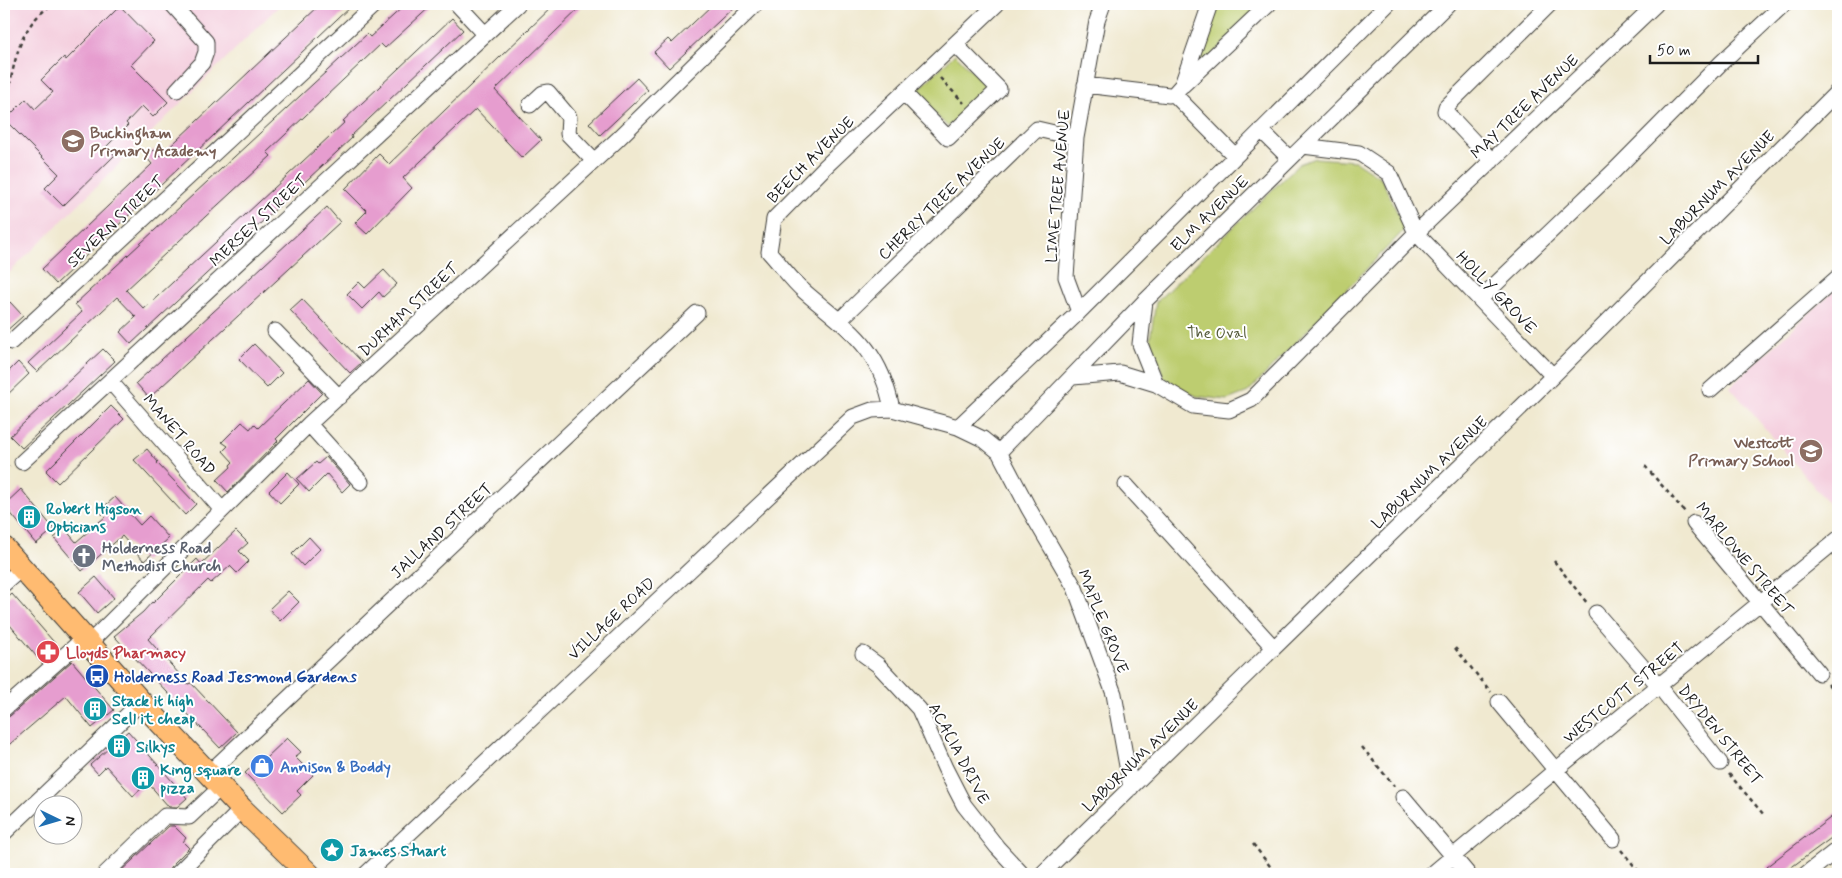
<svg xmlns="http://www.w3.org/2000/svg" width="1842" height="878" viewBox="0 0 1842 878" font-family="Mynerve,sans-serif">
  <rect width="100%" height="100%" fill="#fff"/>
  <filter id="ink" filterUnits="userSpaceOnUse"><feTurbulence type="fractalNoise" baseFrequency=".02" numOctaves="2"/><feDisplacementMap in="SourceGraphic" scale="10" xChannelSelector="R" yChannelSelector="G"/><feConvolveMatrix kernelMatrix="1 2 1 2 8 2 1 2 1" color-interpolation-filters="sRGB"/></filter>
  <filter id="wash" filterUnits="userSpaceOnUse"><feTurbulence type="fractalNoise" baseFrequency=".0096" numOctaves="4" result="noise"/><feDisplacementMap in="SourceGraphic" scale="20" xChannelSelector="R" yChannelSelector="G"/><feGaussianBlur stdDeviation="1.12" result="paint"/><feColorMatrix in="noise" values="0 0 0 0 0 0 0 0 0 0 0 0 0 0 0 0 0 1.4 0 .05"/><feComposite in="paint" operator="in"/></filter>
  <g filter="url(#wash)">
    <rect width="100%" height="100%" fill="#f0e9d0"/>
    <!-- built -->
    <path fill="#f4cfde" d="M4,4H281L4,278Z
      M1838,287V515L1730,387Z"/>
    <!-- green -->
    <path fill="#bdcd6f" stroke="#6c7446" d="M1213,4H1263L1208,59L1196,61Z
      M955,54L988,88L948,127L915,93Z
      M1315,158L1355,161L1381,178L1405,229L1248,392L1227,400L1196,396L1164,378L1150,339L1156,302L1299,164Z"/>
    <g id="blocks">
      <!-- building -->
      <path fill="#e69dcf" d="M321,4H353L56,284L42,269L152,164L146,157L154,150L160,156Z
        M406,4H433L385,48L381,44L267,152L271,156L126,290L144,309L345,122L343,121L452,18L463,30L351,136L352,138L131,344L120,332L136,317L117,297L37,372L28,363L82,312L75,304L353,47L367,34L370,37Z
        M555,4H584L495,90L541,140L522,158L476,109L403,178L412,188L367,234L355,223L367,211L345,189L379,154L389,164Z
        M713,4H737L669,68L654,52L668,39L672,43Z
        M120,6L154,41L131,65L168,102L153,117L142,106L126,123L128,125L106,147L115,155L63,206L45,188L59,174L5,120L26,99L35,109L53,92L41,80L64,57L66,60Z
        M637,78L648,90L600,135L589,123Z
        M327,207L340,222L149,398L136,383Z
        M384,270L397,284L383,297L379,292L362,309L347,294L359,282L365,288Z
        M302,299L362,362L350,373L290,310Z
        M10,302L23,316L4,333V307Z
        M254,344L282,373L267,388L239,359Z
        M103,349L115,361L22,448L10,436Z
        M18,362L29,374L4,398V376Z
        M309,379L322,393L276,439L278,441L228,492L217,480L231,467L230,465L233,462L223,451L228,446L222,442L242,422L250,429L254,424L258,428Z
        M111,406L124,419L58,483L46,471Z
        M147,449L158,462L157,463L196,504L185,515L134,460Z
        M326,457L350,484L342,492L327,474L309,492L297,479L316,462L318,464Z
        M288,472L299,484L280,503L269,491Z
        M21,489L54,529L36,544L4,505Z
        M115,497L140,525L149,516L169,538L144,561L122,536L82,571L54,538L65,529L76,542L105,517L99,511Z
        M236,531L248,543L239,551L249,561L237,573L230,566L211,583L208,580L148,639L188,684L191,683L237,732L220,748L114,636L143,612L152,602L153,603L197,559L201,564Z
        M309,537L320,549L303,566L292,554Z
        M96,577L114,598L97,613L79,592Z
        M288,591L299,602L280,621L269,609Z
        M12,594L59,648L42,663L4,618V601Z
        M72,661L114,710L92,728L66,696L4,749V718L10,716Z
        M128,731L187,798L177,807H169L148,783L133,796L106,766L98,774L90,765Z
        M287,738L301,752L295,757L313,775L297,791L301,795L283,812L245,773L263,756L265,759Z
        M1838,812V833L1782,874H1772L1766,867Z
        M169,826H174L186,838L183,842L189,848L170,867L168,874H118Z"/>
    </g>
  </g>
  <g filter="url(#ink)">
    <use href="#blocks" fill-opacity="0" stroke="#3c3b37" stroke-width="1"/>
    <g fill="none" stroke-linecap="round" stroke-linejoin="round">
      <!-- minor casing -->
      <g stroke="#3c3b37" stroke-width="17">
        <path id="minor" d="M172,4L206,42V52L202,63L177,90
          M457,4L485,34
          M997,4L825,167L774,219L769,252C781,265 792,281 805,292C849,330 880,347 892,409L958,427L983,439L999,452L1029,509L1075,588L1114,694L1131,788
          M1085,85L1169,95L1174,94L1182,85L1210,4
          M1183,85L1269,4
          M904,93L948,138L999,89L955,44
          M1174,94L1235,156
          M530,105L543,93L548,92L569,117L568,134L594,161
          M1261,130L1290,159
          M1492,161L1445,111L1446,107L1550,4
          M1480,299L1615,170L1721,63L1784,4
          M1145,301L1140,344L1156,384
          M1079,312L1066,277L1076,138L1097,21L1103,4
          M840,320L1037,129L1076,138
          M275,331L339,397
          M11,342L375,4
          M1553,376L1416,233L1656,4
          M1073,377L1120,373L1156,384L1193,406L1229,410L1251,400L1416,233L1389,173L1359,153L1303,146
          M110,381L222,510
          M1710,390L1838,277
          M309,424L361,482
          M958,427L1079,312L1388,4
          M999,452L1145,301L1448,4
          M22,462L518,4
          M1126,485L1274,648
          M1694,523L1819,673
          M4,584L21,569
          M1596,613L1659,686L1720,763
          M88,644L309,424L617,140L756,4
          M863,654L878,665L919,709L945,768L964,805L997,847L1022,874
          M1499,702L1613,839
          M4,709L83,639
          M209,773L697,313
          M1403,797L1468,874
          M4,833L141,702
          M105,874L165,816L189,817L222,786
          M177,874L242,809
          M366,874L853,417L872,410L892,409
          M1042,874L1553,376L1838,91
          M1432,874L1557,769L1838,539
          M1806,874L1838,849"/>
      </g>
      <!-- highway casing -->
      <g stroke="#3c3b37" stroke-width="24">
        <path id="highway" d="M4,548L141,702L242,809L309,874"/>
      </g>
      <!-- path -->
      <path stroke="#3c3b37" stroke-width="2.5" stroke-dasharray="4 4" stroke-linecap="butt" d="M940,78L964,103
        M4,100L8,94C15,59 20,23 54,4
        M1645,466L1685,512
        M4,472L10,466
        M1554,561L1587,603
        M1455,648L1491,692
        M1828,684L1838,696
        M1362,747L1394,786
        M1729,774L1764,815
        M1253,844L1276,874
        M1621,850L1641,874"/>
      <!-- minor -->
      <use href="#minor" stroke="#fff" stroke-width="15"/>
      <!-- highway -->
      <use href="#highway" stroke="#ffbb71" stroke-width="22"/>
    </g>
  </g>
  <!-- icons -->
  <defs>
    <g id="school-disc" transform="scale(1.25)"><circle r="9.5" fill="#8d6e63" stroke="#fff"/><path d="M0-5L7-2L0 1L-7-2ZM-4 1L0 2.5L4 1V4Q0 6-4 4Z" fill="#fff"/></g>
    <g id="building-disc" transform="scale(1.25)"><circle r="9.5" fill="#0f9aa8" stroke="#fff"/><path d="M-4-6H4V6H1V3H-1V6H-4ZM-2.5-4.3h1.7v1.8h-1.7ZM.8-4.3h1.7v1.8H.8ZM-2.5-1h1.7V.8h-1.7ZM.8-1h1.7V.8H.8Z" fill="#fff"/></g>
    <g id="church-disc" transform="scale(1.25)"><circle r="9.5" fill="#6b7280" stroke="#fff"/><path d="M-1.2-6h2.4v3.5h3.3v2.4h-3.3V6h-2.4V-.1h-3.3v-2.4h3.3Z" fill="#fff"/></g>
    <g id="pharmacy-disc" transform="scale(1.25)"><circle r="9.5" fill="#e0444e" stroke="#fff"/><path d="M-2-6h4v4h4v4h-4v4h-4v-4h-4v-4h4Z" fill="#fff"/></g>
    <g id="bus-disc" transform="scale(1.25)"><circle r="9.5" fill="#1a4fb4" stroke="#fff"/><path d="M-5-6H5V4H4V6H2V4H-2V6H-4V4H-5ZM-3.5-4V0h7V-4ZM-3.5 1.2v1.5H-2V1.2ZM2 1.2v1.5H3.5V1.2Z" fill="#fff"/></g>
    <g id="shop-disc" transform="scale(1.25)"><circle r="9.5" fill="#3f7fe0" stroke="#fff"/><path d="M-5-2.5h2.3a2.7 3.5 0 0 1 5.4 0H5L5.5 6h-11ZM-1.5-2.5h3a1.5 2.3 0 0 0-3 0Z" fill="#fff"/></g>
    <g id="sight-disc" transform="scale(1.25)"><circle r="9.5" fill="#0f9aa8" stroke="#fff"/><path d="M0-6L1.8-2.2L6-1.7L2.9 1.2L3.7 5.4L0 3.3L-3.7 5.4L-2.9 1.2L-6-1.7L-1.8-2.2Z" fill="#fff"/></g>
  </defs>
  <g fill-rule="evenodd">
    <use href="#school-disc" x="73" y="141"/>
    <use href="#school-disc" x="1811" y="451"/>
    <use href="#building-disc" x="29" y="517"/>
    <use href="#church-disc" x="84" y="556"/>
    <use href="#pharmacy-disc" x="48" y="652"/>
    <use href="#bus-disc" x="97" y="676"/>
    <use href="#building-disc" x="95" y="709"/>
    <use href="#building-disc" x="119" y="746"/>
    <use href="#shop-disc" x="262" y="766"/>
    <use href="#building-disc" x="143" y="778"/>
    <use href="#sight-disc" x="332" y="850"/>
  </g>
  <g text-anchor="middle" stroke-width="4" stroke-linejoin="round" paint-order="stroke">
    <!-- street labels -->
    <g font-size="16" fill="#1c1c1c" stroke="#fff">
      <text transform="translate(1524 106) rotate(-44)" y="6">MAY TREE AVENUE</text>
      <text transform="translate(810 159) rotate(-45)" y="6">BEECH AVENUE</text>
      <text transform="translate(1057 186) rotate(-85)" y="6">LIME TREE AVENUE</text>
      <text transform="translate(1717 187) rotate(-45)" y="6">LABURNUM AVENUE</text>
      <text transform="translate(941 198) rotate(-44)" y="6">CHERRY TREE AVENUE</text>
      <text transform="translate(1209 213) rotate(-44)" y="6">ELM AVENUE</text>
      <text transform="translate(258 220) rotate(-43)" y="6">MERSEY STREET</text>
      <text transform="translate(115 221) rotate(-43)" y="6">SEVERN STREET</text>
      <text transform="translate(1497 292) rotate(46)" y="6">HOLLY GROVE</text>
      <text transform="translate(408 309) rotate(-43)" y="6">DURHAM STREET</text>
      <text transform="translate(180 434) rotate(49)" y="6">MANET ROAD</text>
      <text transform="translate(1429 472) rotate(-44)" y="6">LABURNUM AVENUE</text>
      <text transform="translate(441 530) rotate(-43)" y="6">JALLAND STREET</text>
      <text transform="translate(1745 558) rotate(50)" y="6">MARLOWE STREET</text>
      <text transform="translate(611 618) rotate(-43)" y="6">VILLAGE ROAD</text>
      <text transform="translate(1104 621) rotate(68)" y="6">MAPLE GROVE</text>
      <text transform="translate(1623 692) rotate(-39)" y="6">WESTCOTT STREET</text>
      <text transform="translate(1721 734) rotate(51)" y="6">DRYDEN STREET</text>
      <text transform="translate(960 753) rotate(62)" y="6">ACACIA DRIVE</text>
      <text transform="translate(1140 755) rotate(-44)" y="6">LABURNUM AVENUE</text>
    </g>
    <!-- education labels -->
    <g font-size="16" font-weight="bold" fill="#785e54" stroke="#fff" text-anchor="start">
      <text x="90" y="138">Buckingham<tspan x="90" dy="18">Primary Academy</tspan></text>
      <text x="1794" y="448" text-anchor="end">Westcott<tspan x="1794" dy="18">Primary School</tspan></text>
    </g>
    <!-- park labels -->
    <g font-size="16" fill="#545a39" stroke="#fff">
      <text x="1217" y="338">The Oval</text>
    </g>
    <!-- culture labels -->
    <g font-size="16" font-weight="bold" fill="#0d838f" stroke="#fff" text-anchor="start">
      <text x="46" y="514">Robert Higson<tspan x="46" dy="18">Opticians</tspan></text>
      <text x="112" y="706">Stack it high<tspan x="112" dy="18">Sell it cheap</tspan></text>
      <text x="136" y="752">Silkys</text>
      <text x="160" y="775">King square<tspan x="160" dy="18">pizza</tspan></text>
      <text x="350" y="856">James Stuart</text>
    </g>
    <!-- worship labels -->
    <g font-size="16" font-weight="bold" fill="#5b616d" stroke="#fff" text-anchor="start">
      <text x="102" y="553">Holderness Road<tspan x="102" dy="18">Methodist Church</tspan></text>
    </g>
    <!-- health labels -->
    <g font-size="16" font-weight="bold" fill="#be3a42" stroke="#fff" text-anchor="start">
      <text x="66" y="658">Lloyds Pharmacy</text>
    </g>
    <!-- transit labels -->
    <g font-size="16" font-weight="bold" fill="#164399" stroke="#fff" text-anchor="start">
      <text x="114" y="682">Holderness Road Jesmond Gardens</text>
    </g>
    <!-- shop labels -->
    <g font-size="16" font-weight="bold" fill="#366cbe" stroke="#fff" text-anchor="start">
      <text x="280" y="772">Annison &amp; Boddy</text>
    </g>
  </g>
  <!-- margin -->
  <rect width="1842" height="878" fill="none" stroke="#fff" stroke-width="20"/>
  <!-- north arrow -->
  <g transform="translate(58 820) rotate(95)"><circle r="24" fill="#ffffff" stroke="#a4a4a4"/>
  <path d="M0-4L9 19L0 12L-9 19Z" fill="#1f6fb2"/>
  <text y="-8" font-size="14" font-weight="bold" text-anchor="middle" fill="#1c1c1c">N</text>
  </g>
  <!-- scale -->
  <path d="M1650 55v8h108v-8" fill="none" stroke="#1c1c1c" stroke-width="2.5"/>
  <text x="1657" y="55" font-size="15" fill="#1c1c1c" stroke="#ffffff" stroke-width="4" paint-order="stroke">50 m</text>
</svg>
